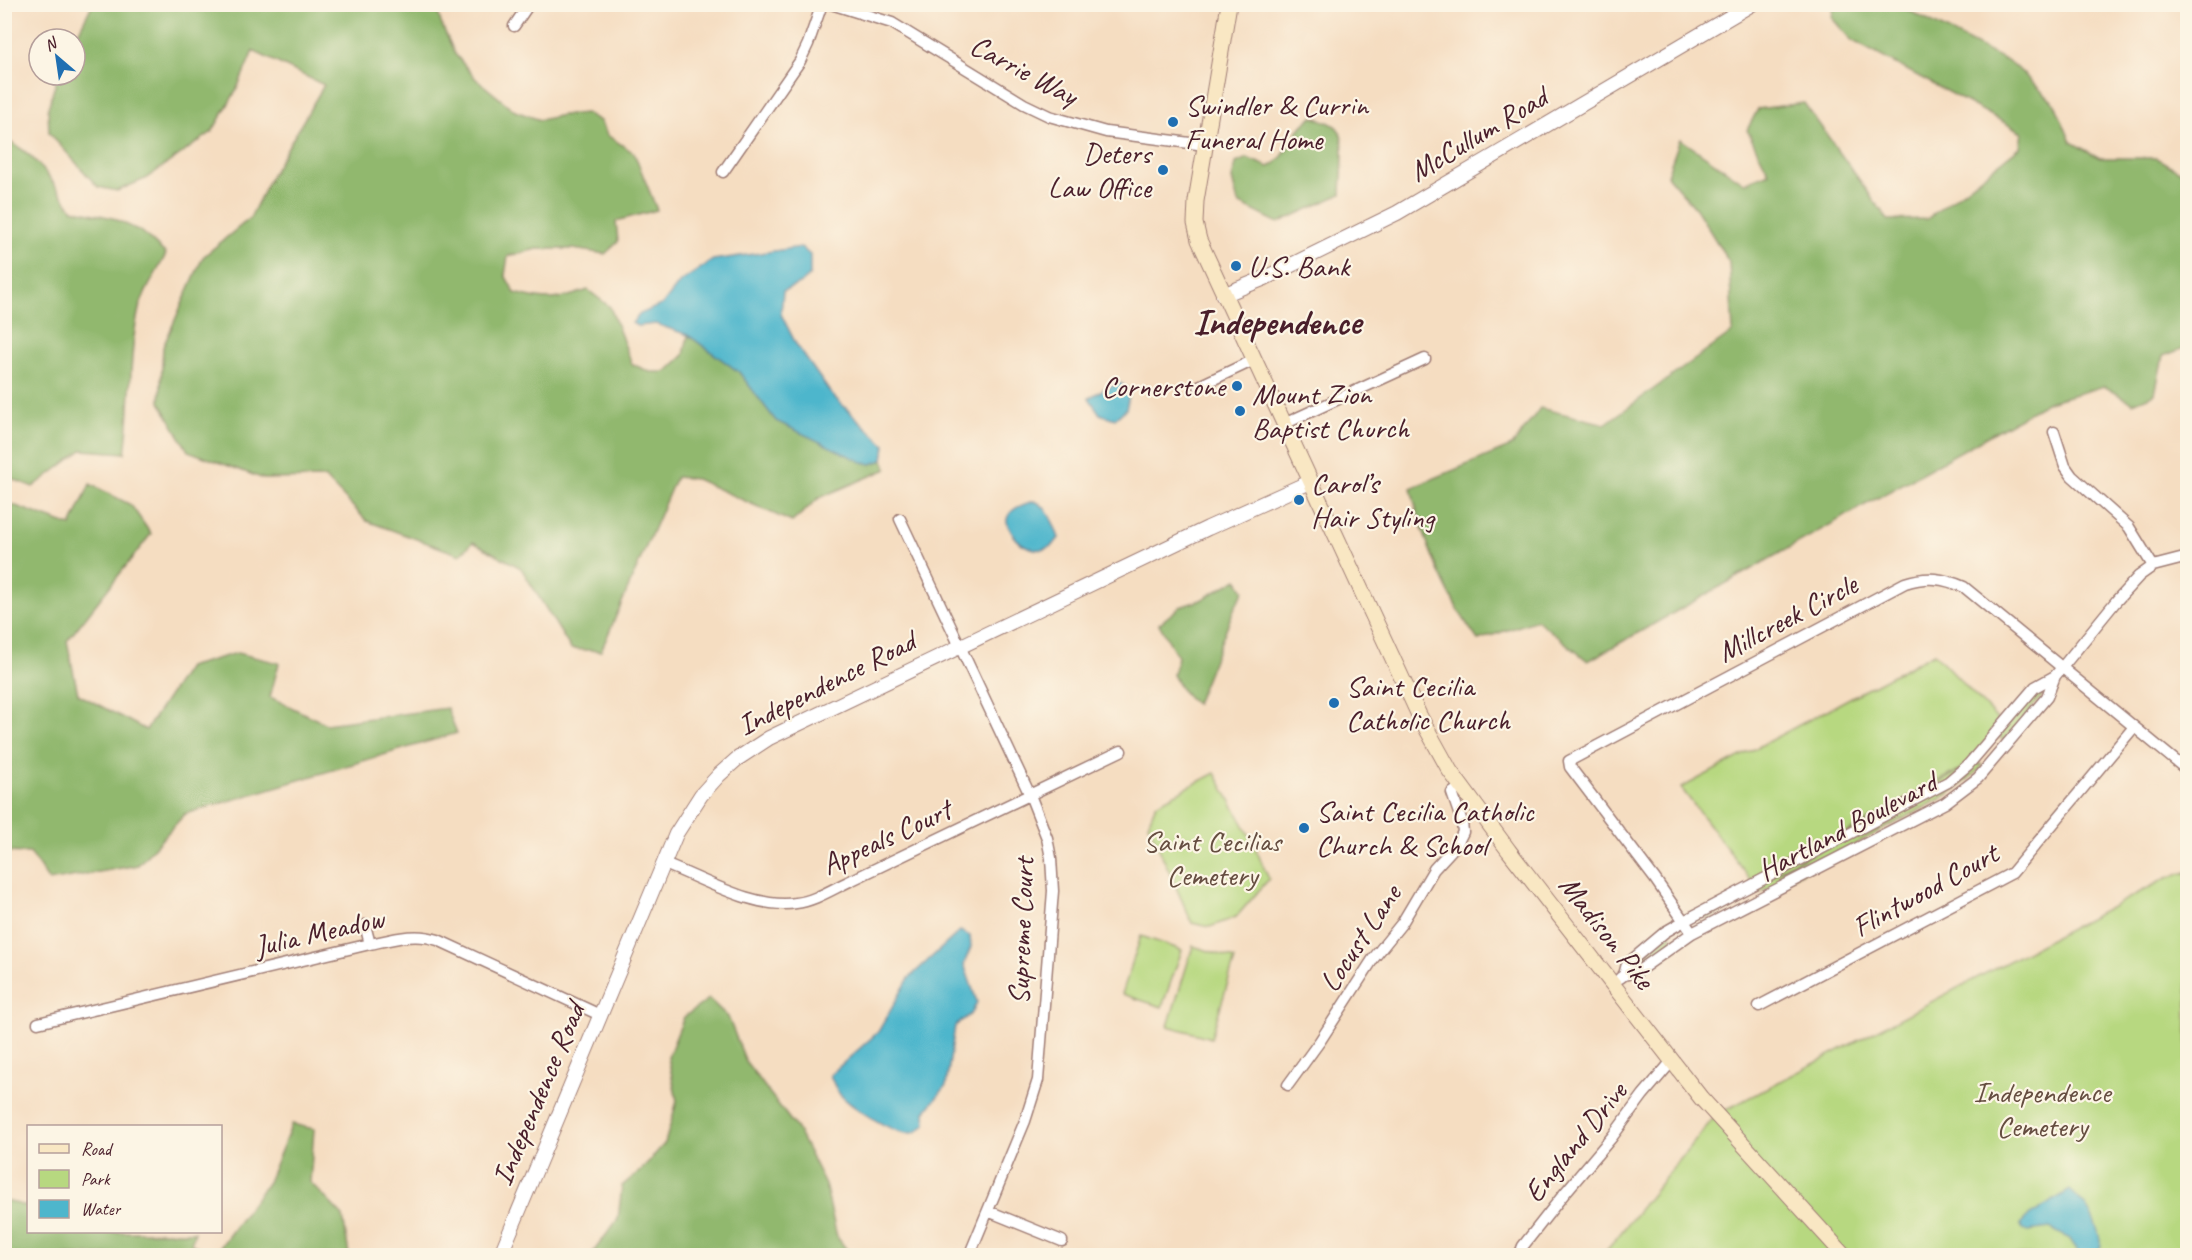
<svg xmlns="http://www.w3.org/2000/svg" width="2192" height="1260" viewBox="0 0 2192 1260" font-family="Caveat,sans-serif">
  <rect width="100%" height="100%" fill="#fcf5e5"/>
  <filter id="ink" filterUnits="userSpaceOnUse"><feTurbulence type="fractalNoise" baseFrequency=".0167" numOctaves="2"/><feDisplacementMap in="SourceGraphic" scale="12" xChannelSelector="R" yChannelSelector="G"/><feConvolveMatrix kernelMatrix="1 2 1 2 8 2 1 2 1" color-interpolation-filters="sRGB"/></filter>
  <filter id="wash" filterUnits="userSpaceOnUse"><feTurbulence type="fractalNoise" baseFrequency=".008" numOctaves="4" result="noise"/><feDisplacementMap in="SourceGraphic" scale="24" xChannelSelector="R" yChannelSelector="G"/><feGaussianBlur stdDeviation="1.35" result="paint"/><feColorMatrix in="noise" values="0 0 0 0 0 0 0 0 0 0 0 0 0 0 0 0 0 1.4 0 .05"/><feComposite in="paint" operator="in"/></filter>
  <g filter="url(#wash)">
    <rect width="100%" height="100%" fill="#f5ddc1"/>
    <!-- green -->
    <path fill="#b7d880" stroke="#807c56" stroke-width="1.5" d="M1934,653L2002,724L1968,765L1754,884L1681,788Z
      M2040,689L2042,696L2004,740L2000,738V735L2037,690Z
      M1976,762L1982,765L1981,768L1958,788L1940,799L1801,873L1706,919V913Z
      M1215,773L1251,838L1269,879L1236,917L1210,927L1192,923L1148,824L1156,804Z
      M2187,872V1255L1602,1256L1716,1115L2167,878Z
      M1670,934L1672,936L1671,941L1639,967L1634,966V963Z
      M1141,936L1182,950L1162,1007L1122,994Z
      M1193,946L1235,959L1211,1038L1168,1026Z"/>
    <!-- forest -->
    <path fill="#91b86e" stroke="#6e6c4c" stroke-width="1.5" d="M92,5H436L441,23L455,54L476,79L515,111L540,120L563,115L586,113L600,121L607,135L634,153L657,210L616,221L618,242L605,254L573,249H537L508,256L505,275L515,293C547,302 556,301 588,290L610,307L632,364L650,372H666L684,355L688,335L739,372L776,421L871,464L883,460L887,469L819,498L792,522L696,479L676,477L601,651L571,649L521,568L473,542L460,555L367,521L325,478L264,479L188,451L160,402L163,347L203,257L250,218L271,176L324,85L253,51L236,91L212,132L145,179L117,191L98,187L49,133L48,108L58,75H75V39Z
      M1834,5H1898L2013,64L2055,104L2071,142L2100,158H2156L2187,175V347L2163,356L2155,394L2133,403L2104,386L2048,402L1588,661L1537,620L1478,640C1446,597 1423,540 1411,488L1512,446L1540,408L1605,424L1733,332L1729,262L1697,210L1667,175L1680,139L1744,183L1769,173L1747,130L1758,109L1804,103L1888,220L1927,219L2020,147L2022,132L1851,40L1832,18Z
      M1313,117C1321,120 1333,122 1338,129C1347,139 1341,179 1341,194L1278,223L1238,203L1232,179L1236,163L1247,158L1269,167C1291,156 1290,130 1313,117Z
      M5,140C37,153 52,182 72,209L113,218L142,232L166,254C158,271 144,291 139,309C128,355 132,406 125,453L82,450L33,487L5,476Z
      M90,484L131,505L151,534L67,641L78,694L146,730L188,667L237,653L279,663L270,697L326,724L447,708L457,733L185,814L138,865L49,881L30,853L5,852V502L71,526Z
      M1237,579L1244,591L1234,609L1196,704L1183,692L1173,675L1178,657L1159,624L1180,607L1201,600Z
      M709,999L728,1017L746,1062L797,1129L825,1184L837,1237L851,1255H591L618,1219L622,1186L642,1169L665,1143L677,1101L668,1057L684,1017Z
      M292,1124L314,1129L310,1182L343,1216L349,1255H5V1200L28,1207V1232H195L191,1244L215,1254L268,1182Z"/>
    <!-- water -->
    <path fill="#4eb6cc" stroke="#4c6a7c" stroke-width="1.5" d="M801,247L810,255V275L801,283L783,291L781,314L796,344L832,395L885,445L883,460L871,464L862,462L776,421L739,372L688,335L656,324L637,326L632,323L640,314L663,304L680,282L713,260Z
      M1120,383L1130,390L1126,409L1115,419L1100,414L1089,398L1104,389Z
      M1034,501C1048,505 1054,525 1059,538C1046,557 1023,550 1012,533C1010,529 1006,524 1007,519C1010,508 1024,504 1034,501Z
      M960,931L970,936L971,947L964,964L977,1002L972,1013L955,1026L946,1086L925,1112L926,1124C921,1128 918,1133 911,1133C894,1135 848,1105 838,1092C835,1087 832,1080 830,1075L878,1032L909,978Z
      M2070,1190C2088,1206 2098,1222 2101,1246L2093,1255H2080L2070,1239L2050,1228L2028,1231L2023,1229L2020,1224L2027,1217Z"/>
  </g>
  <g filter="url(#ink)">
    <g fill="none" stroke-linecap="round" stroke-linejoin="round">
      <!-- minor casing -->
      <g stroke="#a07e76" stroke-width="13">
        <path id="minor" d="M831,4L892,23L1024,104L1049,116L1106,132L1205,145
          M514,26L529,4
          M723,172L800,61L808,44L822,4
          M1199,386L1254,360
          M1284,424L1425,359
          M2054,432L2065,466L2072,476L2129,527L2153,566
          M900,519L1030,795L1047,838L1051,858L1053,891L1038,1080L1025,1121L969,1256
          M664,864C702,878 755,910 796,903C815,901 834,888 852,880L1121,751
          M365,925L370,944
          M1692,933L1655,879L1570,767L1569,761L1905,583C1927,576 1943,578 1964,587L2188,771
          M1624,975L1627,964L1665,932L1684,921L1948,782L1968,765L2035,687L2055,676L2117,600L2139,576L2153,566L2188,557
          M1620,978L1624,975L1637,972L1692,933L1945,803L1978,778L2047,697L2055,676
          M1759,1006L2012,873L2134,727
          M38,1023L370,944C393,939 415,932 438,940L600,1015
          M1288,1085L1320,1041L1373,959L1402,923L1434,869L1457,844L1463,832L1462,822L1452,793L1462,786
          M988,1211L1062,1241
          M1519,1256L1523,1246L1564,1194L1612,1137L1643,1095L1672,1061"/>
      </g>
      <!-- tertiary casing -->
      <g stroke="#a07e76" stroke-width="16">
        <path id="tertiary" d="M1223,295L1265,278L1397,213L1752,4
          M500,1256L676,834L701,795L719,775L737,759L769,738L1208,528L1310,482"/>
      </g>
      <!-- secondary casing -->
      <g stroke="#a07e76" stroke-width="17">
        <path id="secondary" d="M1229,4L1196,201L1195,223L1199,240L1419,715L1450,771L1509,851L1701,1098L1845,1256"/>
      </g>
      <!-- minor -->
      <use href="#minor" stroke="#fff" stroke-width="10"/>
      <!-- tertiary -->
      <use href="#tertiary" stroke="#fff" stroke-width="14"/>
      <!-- secondary -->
      <use href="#secondary" stroke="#f9e7c3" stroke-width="15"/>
    </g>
  </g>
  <!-- markers -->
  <g fill="#1f6fb2" stroke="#fcf5e5" stroke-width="2">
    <circle cx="1173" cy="122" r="6"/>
    <circle cx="1163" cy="170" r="6"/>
    <circle cx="1236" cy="266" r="6"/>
    <circle cx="1237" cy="386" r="6"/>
    <circle cx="1240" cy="411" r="6"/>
    <circle cx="1299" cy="500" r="6"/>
    <circle cx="1334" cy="703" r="6"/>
    <circle cx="1304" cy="828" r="6"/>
  </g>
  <g text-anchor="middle" stroke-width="4.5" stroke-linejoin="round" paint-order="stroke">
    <!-- street labels -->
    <g font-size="30" fill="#4a1f2b" stroke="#fcf5e5">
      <text transform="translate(1024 70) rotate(28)" y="10">Carrie Way</text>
      <text transform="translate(1478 134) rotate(-31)" y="10">McCullum Road</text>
      <text transform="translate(1787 618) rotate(-28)" y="10">Millcreek Circle</text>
      <text transform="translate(826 683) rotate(-27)" y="10">Independence Road</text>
      <text transform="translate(1847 826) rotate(-28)" y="10">Hartland Boulevard</text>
      <text transform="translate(886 837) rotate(-25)" y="10">Appeals Court</text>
      <text transform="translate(1925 890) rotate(-29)" y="10">Flintwood Court</text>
      <text transform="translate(1021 931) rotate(-88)" y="10">Supreme Court</text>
      <text transform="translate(319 932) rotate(-13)" y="10">Julia Meadow</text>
      <text transform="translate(1607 932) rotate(52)" y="10">Madison Pike</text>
      <text transform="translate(1360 938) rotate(-56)" y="10">Locust Lane</text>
      <text transform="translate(538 1094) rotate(-67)" y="10">Independence Road</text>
      <text transform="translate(1575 1142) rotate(-51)" y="10">England Drive</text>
    </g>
    <!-- poi labels -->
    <g font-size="30" fill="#4a1f2b" stroke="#fcf5e5" text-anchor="start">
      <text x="1185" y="115">Swindler &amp; Currin<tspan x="1185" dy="34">Funeral Home</tspan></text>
      <text x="1151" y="163" text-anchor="end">Deters<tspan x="1151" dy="34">Law Office</tspan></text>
      <text x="1248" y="276">U.S. Bank</text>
      <text x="1225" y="396" text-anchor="end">Cornerstone</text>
      <text x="1252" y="404">Mount Zion<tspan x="1252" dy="34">Baptist Church</tspan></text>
      <text x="1311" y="493">Carol’s<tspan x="1311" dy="34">Hair Styling</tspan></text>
      <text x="1346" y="696">Saint Cecilia<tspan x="1346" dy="34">Catholic Church</tspan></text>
      <text x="1316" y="821">Saint Cecilia Catholic<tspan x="1316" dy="34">Church &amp; School</tspan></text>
    </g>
    <!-- park labels -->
    <g font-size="30" fill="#654d40" stroke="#fcf5e5">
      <text x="1212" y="851">Saint Cecilias<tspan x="1212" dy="34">Cemetery</tspan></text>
      <text x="2042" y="1102">Independence<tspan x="2042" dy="34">Cemetery</tspan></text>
    </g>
    <!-- district labels -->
    <g font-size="36" font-weight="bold" fill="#4a1f2b" stroke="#fcf5e5">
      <text x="1277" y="334">Independence</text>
    </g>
  </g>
  <!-- margin -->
  <rect width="2192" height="1260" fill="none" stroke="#fcf5e5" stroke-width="24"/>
  <!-- legend -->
  <rect x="27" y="1125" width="195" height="108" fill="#fcf5e5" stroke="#b59f9b" stroke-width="1.5"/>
  <rect x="39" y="1144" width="30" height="9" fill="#f9e7c3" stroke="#b59f9b" stroke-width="1.5"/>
  <text x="81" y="1155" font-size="18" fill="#4a1f2b">Road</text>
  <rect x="39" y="1170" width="30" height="18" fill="#b7d880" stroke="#b59f9b" stroke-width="1.5"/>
  <text x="81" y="1185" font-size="18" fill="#4a1f2b">Park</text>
  <rect x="39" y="1200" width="30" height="18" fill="#4eb6cc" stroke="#b59f9b" stroke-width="1.5"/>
  <text x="81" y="1215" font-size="18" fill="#4a1f2b">Water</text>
  <!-- north arrow -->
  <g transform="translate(57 57) rotate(331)"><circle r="28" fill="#fcf5e5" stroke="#b59f9b" stroke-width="1.5"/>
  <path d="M0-4.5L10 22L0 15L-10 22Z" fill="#1f6fb2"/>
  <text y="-9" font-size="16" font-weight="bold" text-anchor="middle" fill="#4a1f2b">N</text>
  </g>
</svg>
